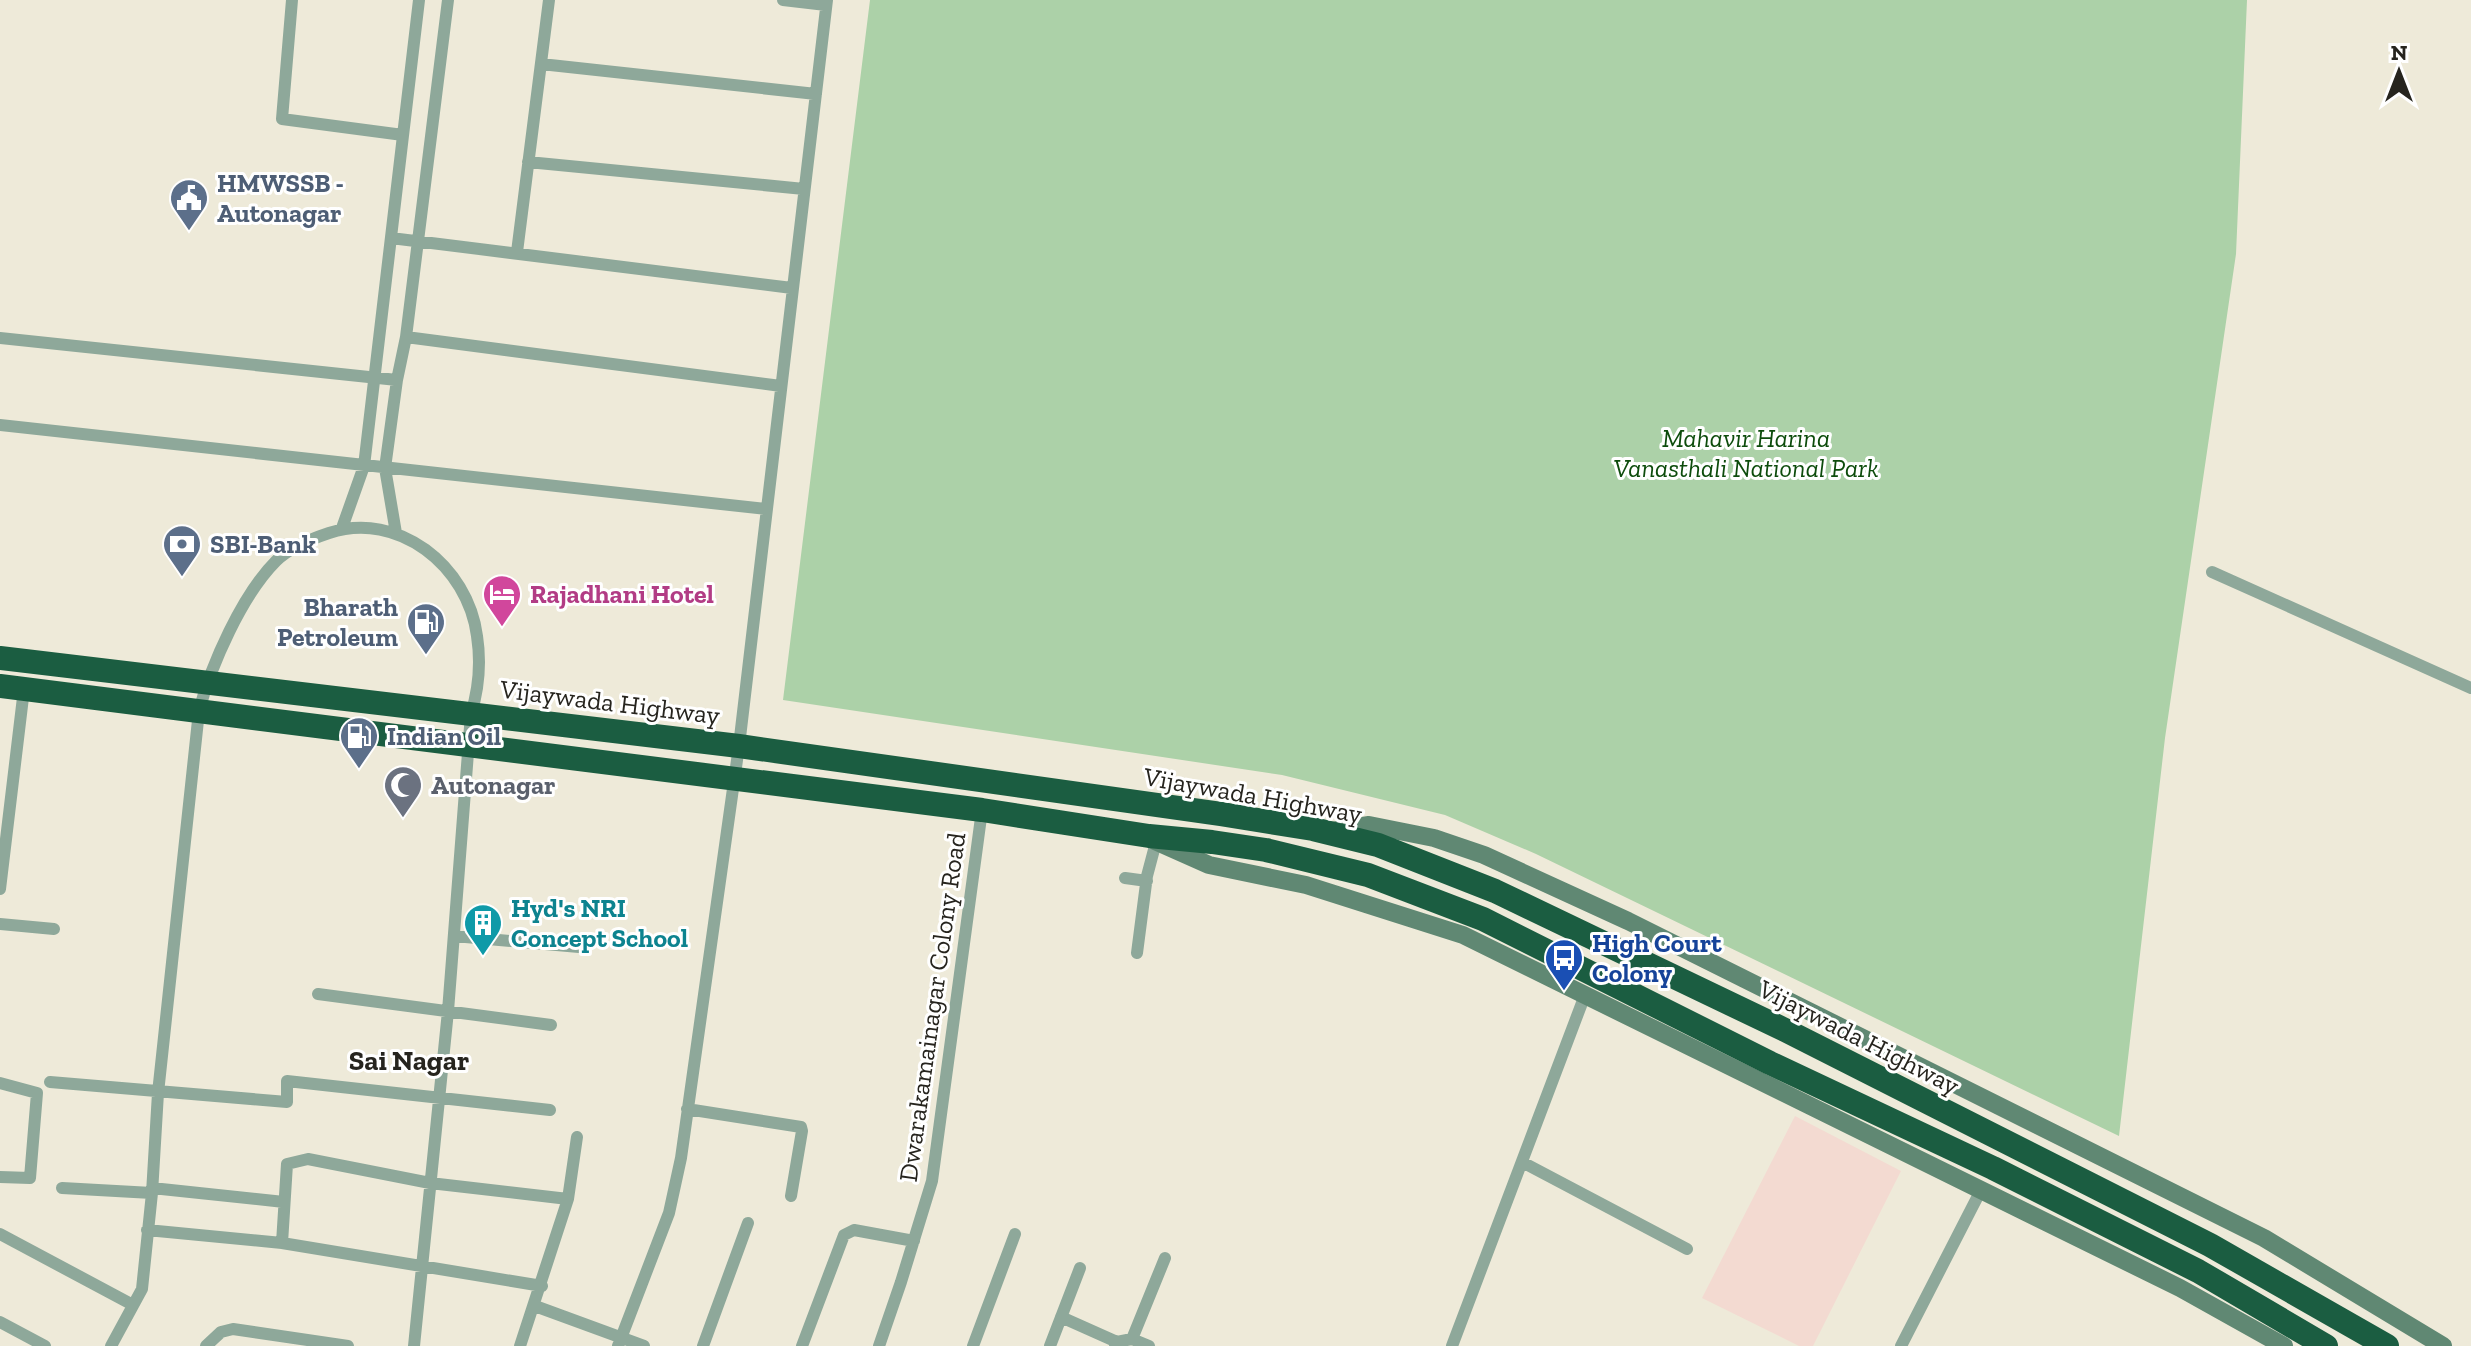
<svg xmlns="http://www.w3.org/2000/svg" width="2471" height="1346" viewBox="0 0 2471 1346" font-family="'Zilla Slab',serif">
  <rect width="100%" height="100%" fill="#eeead9"/>
  <!-- commercial -->
  <path fill="#f3dad1" d="M1795,1116L1901,1171L1813,1346H1799L1702,1298Z"/>
  <!-- green -->
  <path fill="#acd1a8" d="M870,0H2247L2236,254L2165,738L2119,1136L1536,854L1445,815L1282,775L783,700Z"/>
  <g fill="none" stroke-linecap="round" stroke-linejoin="round">
    <!-- street -->
    <path stroke="#8ea89a" stroke-width="12" d="M292,0L282,119L403,135
      M783,0L826,5
      M541,64L816,94
      M528,162L804,189
      M391,238L792,288
      M517,252L549,0
      M406,337L781,386
      M0,338L397,380
      M0,425L766,509
      M342,528L364,466L419,0
      M396,533L385,468L397,380L406,337L448,0
      M2212,572L2471,688
      M1125,878L1147,881
      M0,889L24,689
      M0,924L54,929
      M454,936L579,947
      M1137,953L1147,876L1156,842
      M318,994L551,1025
      M50,1082L287,1102V1081L550,1110
      M0,1083L37,1093L30,1178L0,1177
      M687,1109L801,1127L802,1131L791,1196
      M1522,1162L1687,1249
      M62,1188L152,1193
      M152,1188L284,1202
      M147,1230L282,1243L542,1286
      M0,1234L133,1305
      M282,1243L287,1164L308,1159L430,1183L568,1199
      M535,1306L644,1346
      M1061,1317L1117,1342L1115,1346
      M0,1322L45,1346
      M1132,1339L1149,1346
      M1117,1342L1132,1339L1165,1258
      M111,1346L142,1289L152,1193L158,1093L199,711C211,665 242,595 276,561C289,548 311,539 329,533C398,510 468,566 477,636C481,662 479,688 471,714L448,1011L414,1346
      M206,1346L221,1332L233,1329L348,1346
      M520,1346L568,1199L577,1137
      M618,1346L669,1213L681,1158L739,746L827,0
      M703,1346L748,1223
      M802,1346L844,1235L854,1230L914,1241
      M879,1346L901,1282L932,1181L982,810
      M973,1346L1015,1234
      M1050,1346L1080,1268
      M1452,1346L1585,995
      M1901,1346L1981,1190"/>
    <!-- secondary -->
    <path stroke="#608873" stroke-width="18" d="M1332,831L1369,825L1434,838L1484,855L1628,921L2264,1238L2443,1346
      M1155,841L1209,865L1306,885L1463,935L2180,1288L2284,1346"/>
    <!-- highway -->
    <path stroke="#1b5d41" stroke-width="24" d="M0,658L739,746L1221,814L1313,829L1378,845L1495,891L1785,1030L2210,1245L2387,1346
      M0,686L982,810L1149,836L1212,842L1266,850L1368,875L1483,919L1770,1063L1993,1168L2198,1271L2326,1346"/>
  </g>
  <!-- icons -->
  <defs>
    <g id="civic-pin" transform="scale(2)"><path d="M0 17L-7.5 6A9.5 9.5 0 1 1 7.5 6Z" fill="#5c6f8a" stroke="#fff"/><path d="M-.6-6.5H3V-4.5H.6V-3L4-1V1h2V6H-6V1h2V-1L-.6-3ZM-1.2 2.5V6h2.4V2.5Z" fill="#fff"/></g>
    <g id="bank-pin" transform="scale(2)"><path d="M0 17L-7.5 6A9.5 9.5 0 1 1 7.5 6Z" fill="#5c6f8a" stroke="#fff"/><path d="M-6-4H6V4H-6ZM0-2.3a2.3 2.3 0 1 0 0 4.6a2.3 2.3 0 1 0 0-4.6Z" fill="#fff"/></g>
    <g id="hotel-pin" transform="scale(2)"><path d="M0 17L-7.5 6A9.5 9.5 0 1 1 7.5 6Z" fill="#d1479c" stroke="#fff"/><path d="M-6-4.5h1.5V1H6V5H4.5V3h-9V5H-6ZM-4 0a1.8 1.8 0 1 1 3.6 0ZM.5 0V-2.5h3Q6-2.5 6 0Z" fill="#fff"/></g>
    <g id="fuel-pin" transform="scale(2)"><path d="M0 17L-7.5 6A9.5 9.5 0 1 1 7.5 6Z" fill="#5c6f8a" stroke="#fff"/><path d="M-5.5-6h7V0h2V4h1.3V-2.5L3-4.5l.8-.8L6-3V5H2.5V1h-1V6h-7ZM-4.2-4.7v3.2H.2V-4.7Z" fill="#fff"/></g>
    <g id="mosque-pin" transform="scale(2)"><path d="M0 17L-7.5 6A9.5 9.5 0 1 1 7.5 6Z" fill="#6b7280" stroke="#fff"/><path d="M3.5-4.9A6 6 0 1 0 3.5 4.9A5 5 0 1 1 3.5-4.9Z" fill="#fff"/></g>
    <g id="building-pin" transform="scale(2)"><path d="M0 17L-7.5 6A9.5 9.5 0 1 1 7.5 6Z" fill="#0f9aa8" stroke="#fff"/><path d="M-4-6H4V6H1V3H-1V6H-4ZM-2.5-4.3h1.7v1.8h-1.7ZM.8-4.3h1.7v1.8H.8ZM-2.5-1h1.7V.8h-1.7ZM.8-1h1.7V.8H.8Z" fill="#fff"/></g>
    <g id="bus-pin" transform="scale(2)"><path d="M0 17L-7.5 6A9.5 9.5 0 1 1 7.5 6Z" fill="#1a4fb4" stroke="#fff"/><path d="M-5-6H5V4H4V6H2V4H-2V6H-4V4H-5ZM-3.5-4V0h7V-4ZM-3.5 1.2v1.5H-2V1.2ZM2 1.2v1.5H3.5V1.2Z" fill="#fff"/></g>
  </defs>
  <g fill-rule="evenodd">
    <use href="#civic-pin" x="189" y="198"/>
    <use href="#bank-pin" x="182" y="544"/>
    <use href="#hotel-pin" x="502" y="594"/>
    <use href="#fuel-pin" x="426" y="622"/>
    <use href="#fuel-pin" x="359" y="736"/>
    <use href="#mosque-pin" x="403" y="785"/>
    <use href="#building-pin" x="483" y="923"/>
    <use href="#bus-pin" x="1564" y="958"/>
  </g>
  <g text-anchor="middle" stroke-width="6" stroke-linejoin="round" paint-order="stroke">
    <!-- service labels -->
    <g font-size="26" font-weight="bold" fill="#4e5e75" stroke="#fff" text-anchor="start">
      <text x="217" y="192">HMWSSB -<tspan x="217" dy="30">Autonagar</tspan></text>
      <text x="210" y="553">SBI-Bank</text>
      <text x="398" y="616" text-anchor="end">Bharath<tspan x="398" dy="30">Petroleum</tspan></text>
      <text x="387" y="745">Indian Oil</text>
    </g>
    <!-- park labels -->
    <g font-size="26" font-style="italic" fill="#0d4c0c" stroke="#fff">
      <text x="1746" y="447">Mahavir Harina<tspan x="1746" dy="30">Vanasthali National Park</tspan></text>
    </g>
    <!-- hotel labels -->
    <g font-size="26" font-weight="bold" fill="#b23c85" stroke="#fff" text-anchor="start">
      <text x="530" y="603">Rajadhani Hotel</text>
    </g>
    <!-- street labels -->
    <g font-size="26" fill="#26241e" stroke="#fff">
      <text transform="translate(610 702) rotate(7)" y="9">Vijaywada Highway</text>
      <text transform="translate(1253 795) rotate(10)" y="9">Vijaywada Highway</text>
      <text transform="translate(932 1007) rotate(-82)" y="9">Dwarakamainagar Colony Road</text>
      <text transform="translate(1859 1037) rotate(27)" y="9">Vijaywada Highway</text>
    </g>
    <!-- worship labels -->
    <g font-size="26" font-weight="bold" fill="#5b616d" stroke="#fff" text-anchor="start">
      <text x="431" y="794">Autonagar</text>
    </g>
    <!-- culture labels -->
    <g font-size="26" font-weight="bold" fill="#0d838f" stroke="#fff" text-anchor="start">
      <text x="511" y="917">Hyd's NRI<tspan x="511" dy="30">Concept School</tspan></text>
    </g>
    <!-- transit labels -->
    <g font-size="26" font-weight="bold" fill="#164399" stroke="#fff" text-anchor="start">
      <text x="1592" y="952">High Court<tspan x="1592" dy="30">Colony</tspan></text>
    </g>
    <!-- neighbourhood labels -->
    <g font-size="28" font-weight="bold" fill="#26241e" stroke="#fff">
      <text x="409" y="1070">Sai Nagar</text>
    </g>
  </g>
  <!-- north arrow -->
  <g transform="translate(2399 72)" stroke="#ffffff" stroke-width="6" paint-order="stroke">
  <path d="M0-6L14 30L0 20L-14 30Z" fill="#26241e"/>
  <text y="-12" font-size="22" font-weight="bold" text-anchor="middle" fill="#26241e">N</text>
  </g>
</svg>
